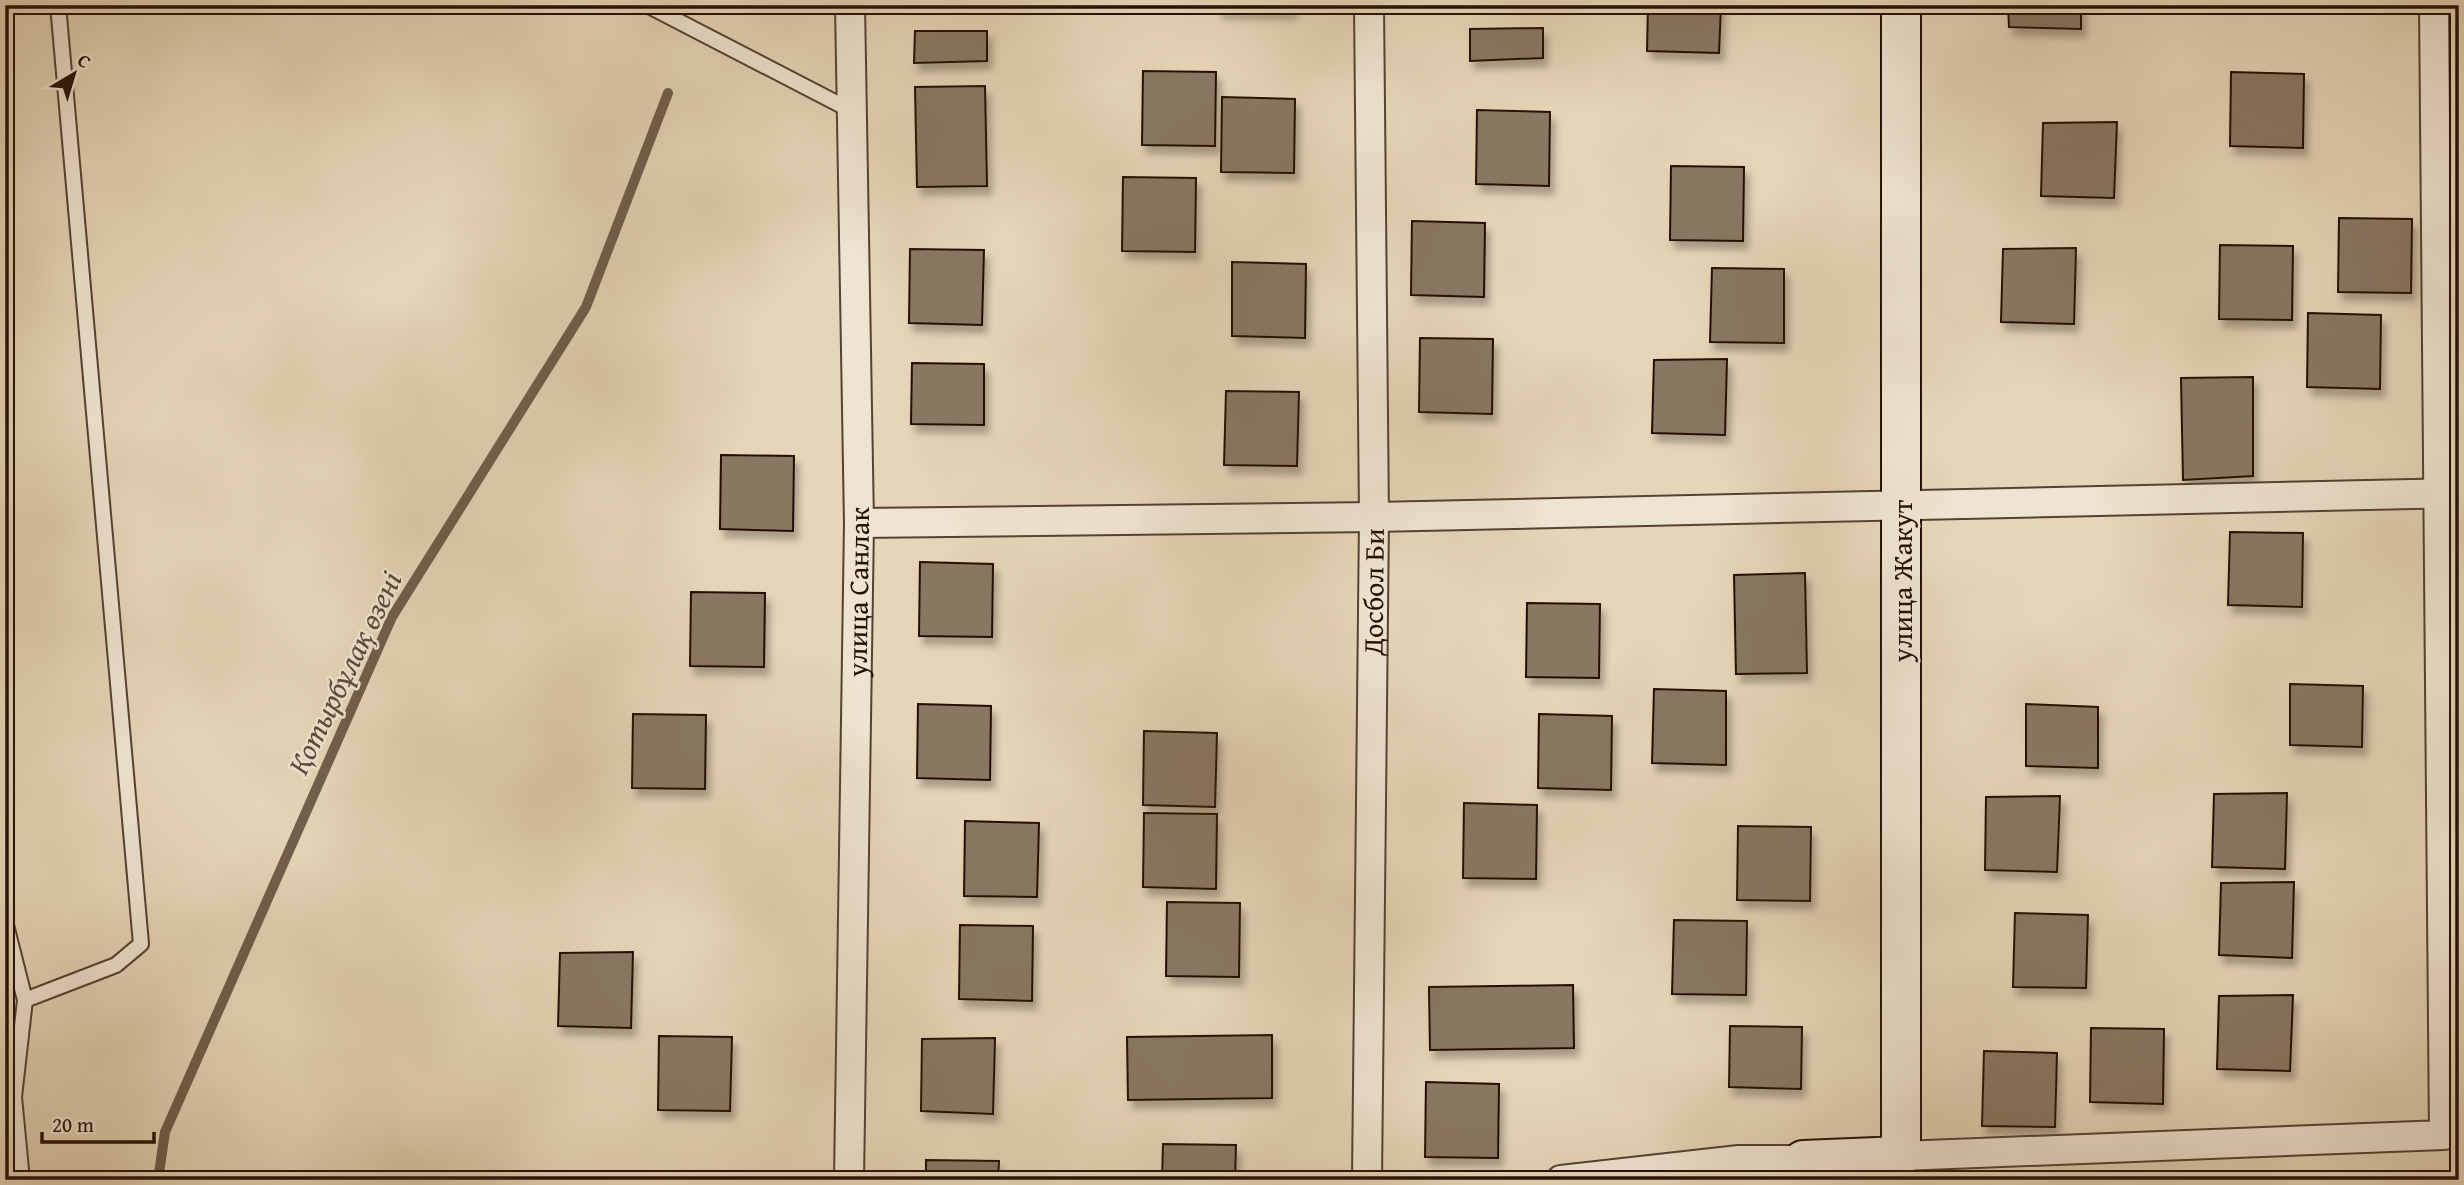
<svg xmlns="http://www.w3.org/2000/svg" width="2464" height="1185" viewBox="0 0 2464 1185" font-family="'Gentium Book Plus',serif">
  <defs>
    <filter id="shadow"><feDropShadow dx="4.5" dy="8" stdDeviation="3.5" flood-color="#0004"/></filter>
  </defs>
  <rect width="100%" height="100%" fill="#e6d5b8"/>
  <filter id="stains"><feTurbulence type="fractalNoise" baseFrequency=".00286" numOctaves="4"/><feColorMatrix values="0 0 0 0 .2 0 0 0 0 .09 0 0 0 0 .02 0 0 0 .5 -.17"/></filter>
  <radialGradient id="worn" r=".72"><stop offset=".6" stop-color="#630" stop-opacity="0"/><stop offset="1" stop-color="#630" stop-opacity=".3"/></radialGradient>
  <g fill="none" stroke-linecap="round" stroke-linejoin="round">
    <!-- stream -->
    <path stroke="#715e4c" stroke-width="10" d="M158,1180L165,1132L392,617L586,307L668,93"/>
  </g>
  <!-- building -->
  <path fill="#897762" stroke="#251105" stroke-width="2" filter="url(#shadow)" d="M1218,5H1292V11L1218,10Z
    M1648,5H1721L1719,53L1647,51Z
    M2008,5H2081V29L2009,27Z
    M1543,28V58L1470,61V29Z
    M915,31H987V61L914,63Z
    M1143,71L1216,72L1215,146L1142,145Z
    M2231,72L2304,74L2303,148L2230,146Z
    M985,86L987,186L917,187L915,87Z
    M1222,97L1295,99L1294,173L1221,172Z
    M1477,110L1550,112L1549,186L1476,184Z
    M2117,122L2114,198L2041,196L2043,123Z
    M1671,166L1744,167L1743,241L1670,240Z
    M1123,177L1196,178L1195,252L1122,251Z
    M2339,218L2412,219L2411,293L2338,292Z
    M1412,221L1485,223L1484,297L1411,295Z
    M2220,245L2293,246L2292,320L2219,319Z
    M2076,248L2074,324L2001,322L2003,249Z
    M910,249L984,250L982,325L909,323Z
    M1232,262L1306,264L1305,338L1232,336Z
    M1712,268L1784,269V343L1710,342Z
    M2308,313L2381,315L2380,389L2307,387Z
    M1420,338L1493,339L1492,414L1419,412Z
    M1727,359L1725,435L1652,433L1654,360Z
    M912,363L984,364V425L911,424Z
    M2253,377V476L2183,480L2181,378Z
    M1226,391L1299,392L1297,466L1224,465Z
    M721,455L794,456L793,531L720,529Z
    M2230,532L2303,533L2302,607L2228,605Z
    M920,562L993,564L992,637L919,636Z
    M1805,573L1807,673L1736,674L1734,575Z
    M691,592L765,593L764,667L690,666Z
    M1527,603L1600,604L1599,678L1526,677Z
    M2290,684L2363,686L2362,747L2290,745Z
    M1654,689L1726,691V765L1652,763Z
    M918,704L991,706L990,780L917,778Z
    M2026,704L2098,707V768L2026,766Z
    M633,714L706,715L705,789L632,788Z
    M1539,714L1612,716L1611,790L1538,788Z
    M1144,731L1217,733L1215,807L1143,805Z
    M2287,793L2285,869L2212,867L2214,794Z
    M2060,796L2057,872L1985,870L1986,797Z
    M1464,803L1537,805L1536,879L1463,878Z
    M1144,813L1217,814L1216,889L1143,887Z
    M965,821L1039,823L1037,897L964,896Z
    M1738,826L1811,827L1810,901L1737,900Z
    M2294,882L2292,958L2219,955L2221,883Z
    M1167,902L1240,903L1239,977L1166,976Z
    M2015,913L2088,915L2086,988L2013,987Z
    M1674,920L1747,921L1746,995L1672,994Z
    M960,925L1033,926L1032,1001L959,999Z
    M633,952L631,1028L558,1026L560,953Z
    M1573,985L1574,1048L1430,1050L1429,987Z
    M2293,995L2290,1071L2217,1069L2219,996Z
    M1730,1026L1802,1027L1801,1089L1729,1087Z
    M2091,1028L2164,1029L2163,1104L2090,1102Z
    M1272,1035V1098L1128,1100L1127,1037Z
    M659,1036L732,1037L730,1111L658,1110Z
    M995,1038L993,1114L921,1111L922,1039Z
    M1984,1051L2057,1053L2055,1127L1982,1126Z
    M1426,1082L1499,1084L1498,1158L1425,1157Z
    M1163,1144L1236,1145L1235,1180H1162Z
    M926,1160L999,1161L998,1180H926Z
    M651,1174H724V1180H651Z"/>
  <g fill="none" stroke-linecap="round" stroke-linejoin="round">
    <!-- lane casing -->
    <g stroke="#554232" stroke-width="18">
      <path id="lane" d="M647,5L852,111
        M5,921L25,1000L14,1097L22,1180
        M25,1000L116,965L141,944L58,5"/>
    </g>
    <!-- street casing -->
    <g stroke="#554232" stroke-width="32">
      <g id="street">
        <path d="M859,523L1374,517L2459,493"/>
        <path d="M1901,1156L2444,1135L2434,5"/>
        <path id="s1" d="M849,1180L859,523L850,5"/>
        <path id="s2" d="M1367,1180L1374,517L1369,5"/>
        <path d="M1561,1180L1739,1160H1803"/>
      </g>
    </g>
    <!-- secondary casing -->
    <g stroke="#251105" stroke-width="42">
      <path id="secondary" d="M1803,1180V1160L1901,1156V5"/>
    </g>
    <!-- lane -->
    <use href="#lane" stroke="#efe4d1" stroke-width="14"/>
    <!-- street -->
    <use href="#street" stroke="#efe4d1" stroke-width="28"/>
    <!-- secondary -->
    <use href="#secondary" stroke="#efe4d1" stroke-width="38"/>
  </g>
  <g text-anchor="middle" stroke-width="5" stroke-linejoin="round" paint-order="stroke">
    <!-- street labels -->
    <g font-size="28" fill="#251105" stroke="#efe4d1">
      <text transform="translate(1902 581) rotate(-90)" y="10">улица Жакут</text>
      <text dy="10" stroke="none"><textPath href="#s1" startOffset="588">улица Санлак</textPath></text>
      <text dy="10" stroke="none"><textPath href="#s2" startOffset="588">Досбол Би</textPath></text>
    </g>
    <!-- water labels -->
    <g font-size="30" font-style="italic" fill="#5e4b3a" stroke="#efe4d1">
      <text transform="translate(345 673) rotate(-64)" y="10">Қотырбұлақ өзені</text>
    </g>
  </g>
  <!-- margin -->
  <rect width="2464" height="1185" fill="none" stroke="#e6d5b8" stroke-width="28"/>
  <rect x="7" y="7" width="2450" height="1171" fill="none" stroke="#251105" stroke-width="3.5"/>
  <rect x="14" y="14" width="2436" height="1157" fill="none" stroke="#251105" stroke-width="2"/>
  <!-- north arrow -->
  <g transform="translate(74 74) rotate(38)" stroke="#efe4d1" stroke-width="5" paint-order="stroke">
  <path d="M0-5L12 26L0 18L-12 26Z" fill="#251105"/>
  <text y="-10" font-size="19" font-weight="bold" text-anchor="middle" fill="#251105">С</text>
  </g>
  <!-- scale -->
  <path d="M42 1132v10h112v-10" fill="none" stroke="#251105" stroke-width="3.5"/>
  <text x="52" y="1132" font-size="21" fill="#251105" stroke="#efe4d1" stroke-width="5" paint-order="stroke">20 m</text>
  <rect width="100%" height="100%" filter="url(#stains)"/>
  <rect width="100%" height="100%" fill="url(#worn)"/>
</svg>
